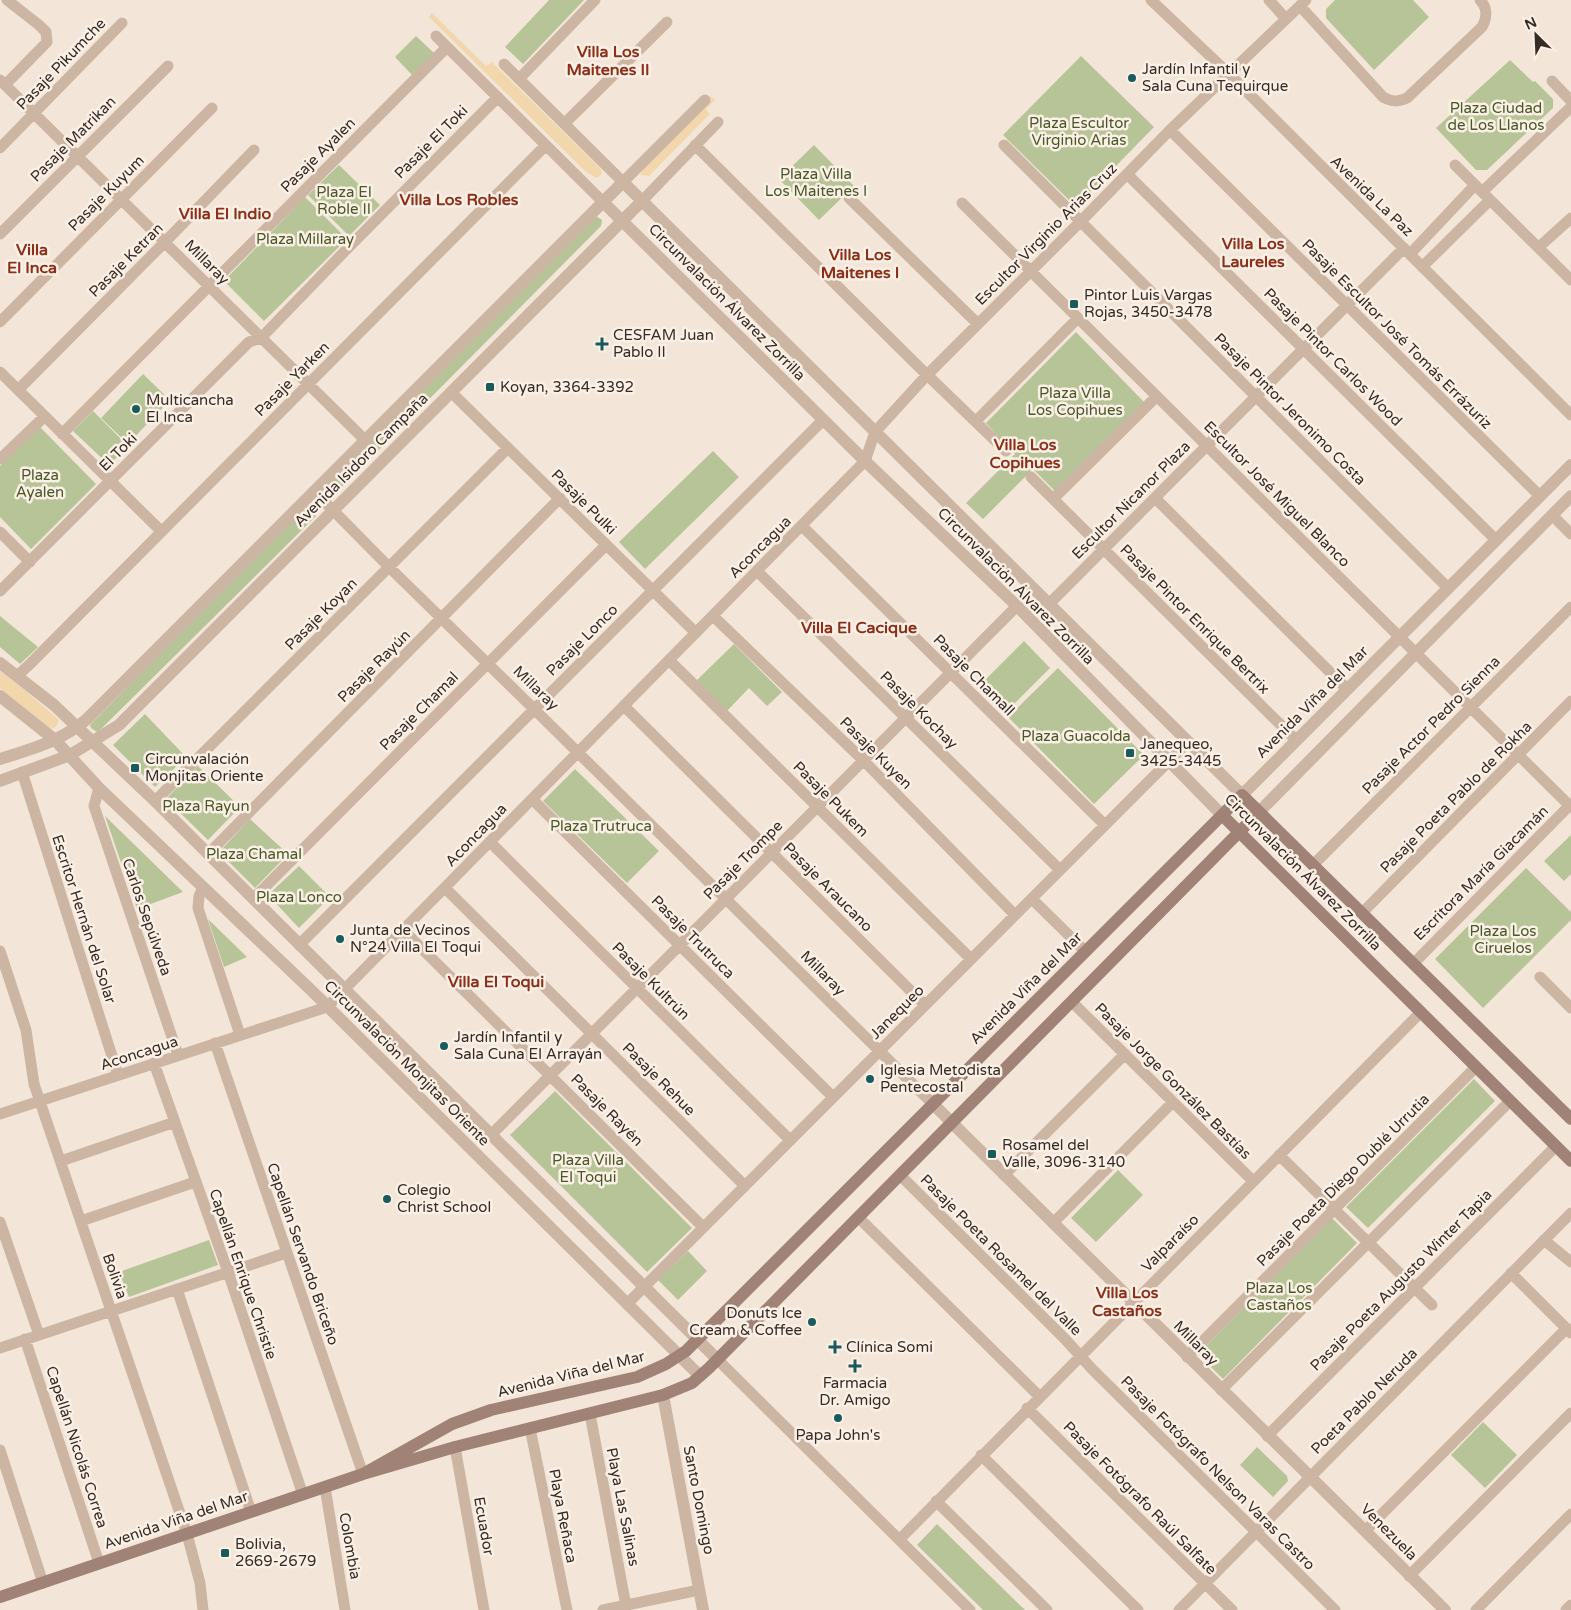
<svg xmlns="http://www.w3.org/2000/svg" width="1571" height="1610" viewBox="0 0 1571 1610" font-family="'Varela Round',sans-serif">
  <rect width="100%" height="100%" fill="#f3e6d9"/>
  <!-- green -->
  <path fill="#b7c498" d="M549,0H584L523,64L505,47Z
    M1335,0H1413L1429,17L1374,70L1326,18V9Z
    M416,36L434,53L412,75L395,57Z
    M1081,56L1154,127L1076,207L1003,135Z
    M1510,60L1533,82L1535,81L1553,99V108L1487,170H1476L1436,128Z
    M814,145L854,186L819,220L779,179Z
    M339,165L380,205L349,236L308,195Z
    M305,197L347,239L264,321L224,281Z
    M596,216L602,220L601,226L337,492L332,495L327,493L325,487Z
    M1076,332L1144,402L1055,491L1033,469L983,519L966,503L1015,454L986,423Z
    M143,374L170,400L128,444L101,418Z
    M93,411L128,446L109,465L73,431Z
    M40,427L96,484L31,549L0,517V466Z
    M713,451L739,477L645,569L619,542Z
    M309,504L313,505L317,508L316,516L101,729L97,732L91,728L90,725L304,507Z
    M0,616L38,647L20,664L0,647Z
    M1024,641L1050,668L1004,714L977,688Z
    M734,644L782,692L767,706L749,688L727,711L697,680Z
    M1058,668L1144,755L1094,804L1008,717Z
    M145,714L186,757L155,787L113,745Z
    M198,766L240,807L208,840L166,799Z
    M575,769L659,851L627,883L543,801Z
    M105,816L183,892L137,909Z
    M250,819L288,854L255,888L219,852Z
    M1571,835V874L1564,881L1544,861Z
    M299,866L330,897L299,928L268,895Z
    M1526,868L1571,912V920L1483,1008L1435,959Z
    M208,919L247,957L224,967Z
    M1474,1079L1495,1101L1368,1228L1346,1207Z
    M555,1091L692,1228L647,1272L510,1135Z
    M1118,1170L1143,1195L1096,1242L1071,1218Z
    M1332,1218L1357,1243L1223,1379L1198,1354Z
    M209,1240L218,1265L129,1297L119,1272Z
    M688,1251L707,1271L678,1300L658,1280Z
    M1483,1422L1517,1455L1485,1488L1451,1455Z
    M1257,1447L1287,1476L1288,1481L1273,1497L1240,1465Z
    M937,1524L1025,1610H983L917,1545Z"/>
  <!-- sand -->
  <path fill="#f2d7ad" d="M432,13L486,66L492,62L600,168L602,172L600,176L596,178L586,172L429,17Z
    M710,96L715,100L706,109L710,114L649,176L641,175L640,168Z
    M0,671L26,691L59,720L56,727L51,729L48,728L0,688Z"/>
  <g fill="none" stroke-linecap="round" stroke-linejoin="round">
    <!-- minor -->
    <path stroke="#cdb5a4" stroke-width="11" d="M1151,0L1228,73L1571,415
      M1269,0L1286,19
      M1300,6L1383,97C1392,102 1398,102 1407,98L1482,27C1487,18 1488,8 1480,0
      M436,36L603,202
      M504,64L623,182L705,100
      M519,79L595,0
      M0,80L365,440
      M1552,81L1571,101
      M5,85L47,42L46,32L39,25L7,0
      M564,124L667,22
      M1170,130L1540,496
      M695,145L920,368L1006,451
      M1004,145L1448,588
      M0,148L122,23
      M1455,165L1571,280
      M1127,174L1496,540
      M1482,192L1571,107
      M849,198L978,324
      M642,201L718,122
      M962,203L1571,807
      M0,234L168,66
      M1539,247L1571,218
      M1410,254L1475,185
      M1422,267L1490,200
      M0,322L212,108
      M0,372L161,531
      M18,390L165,242L254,150
      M451,392L696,633
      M976,421L1078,318
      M62,434L447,47
      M0,459L44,417
      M1031,477L1296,740
      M314,491L389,567L534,709L933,1104
      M1155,498L1347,689
      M1053,499L1157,396
      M1552,515L1571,534
      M802,526L1105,825
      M0,532L30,562
      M757,571L1060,870
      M0,591L249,342L261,338L345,251L498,97
      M1049,604L1404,248
      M713,616L863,760L1015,915
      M669,660L971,959
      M17,676L29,665L546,145
      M624,706L925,1005
      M22,772L118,1075
      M99,788L94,806L178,1055
      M532,799L833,1097
      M155,801L508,448
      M490,842L790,1140
      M208,854L560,498
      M1313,865L1571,607
      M203,888L199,896L198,908L240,1035
      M445,888L745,1186
      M253,899L606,545
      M1032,899L1086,952
      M1362,913L1571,701
      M403,930L703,1227
      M299,945L823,420
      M0,951L26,1030L34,1084L187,1534L200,1583L203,1610
      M1413,964L1571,804
      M1540,977L1571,1008
      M1072,1002L1253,1181
      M215,1043L363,1474
      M154,1063L228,1272L303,1495
      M0,1114L327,1007L865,461L875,432L927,375L1086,216L1170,130L1306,0
      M491,1135L1017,606
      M1279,1155L1432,1305
      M61,1161L175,1122
      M900,1175L1065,1339L1092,1369L1335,1610
      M1004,1175L1125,1054
      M858,1217L1039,1396
      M81,1221L195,1182
      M0,1222L39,1335
      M1053,1223L1173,1102
      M1544,1240L1571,1262
      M1511,1273L1571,1333
      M177,1289L251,1512
      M627,1304L1188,742
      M25,1339L99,1563
      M0,1348L286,1253
      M1187,1357L1476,1067
      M717,1359L970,1610
      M1221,1390L1510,1101
      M1027,1408L1232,1610
      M590,1414L626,1606
      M530,1428L567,1610
      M1267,1436L1556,1146
      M455,1447L484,1610
      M0,1450L43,1583
      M981,1455L1138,1610
      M325,1487L345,1610
      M936,1501L1047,1610
      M1365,1531L1567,1328
      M900,1539L1421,1012
      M1409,1576L1571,1413
      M603,1610L699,1590
      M1179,1610L1571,1213
      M1476,1610L1571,1514
      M1566,1610L1571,1605"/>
    <!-- tertiary -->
    <path stroke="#cdb5a4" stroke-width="12" d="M603,202L865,461L1017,606L1222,815
      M0,663L54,705L155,801L717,1359
      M0,696L55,740L99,788L312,991L700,1376
      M0,759C31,749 62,741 87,719L623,182L1242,795L1571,465
      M0,781L70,755L119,725L642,201
      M1259,812L1571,496
      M933,1104L1445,1610
      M663,1395L703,1610"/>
    <!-- secondary -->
    <path stroke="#a08376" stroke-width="12" d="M1222,815L1571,1161
      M363,1474L452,1424L491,1410L637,1377L666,1364L686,1351L1242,795L1571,1119
      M0,1597L363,1474L455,1447L663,1395L692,1383L709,1368L1259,812"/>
  </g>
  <!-- markers -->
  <g fill="#195b5c" stroke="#fbf0e6" stroke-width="2">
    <circle cx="1132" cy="78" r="5"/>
    <rect x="1069" y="299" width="10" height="10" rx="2.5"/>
    <path d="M599.5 336.5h5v5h5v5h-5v5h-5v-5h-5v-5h5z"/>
    <rect x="485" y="382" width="10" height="10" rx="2.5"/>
    <circle cx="136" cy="409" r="5"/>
    <rect x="1125" y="748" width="10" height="10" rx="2.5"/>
    <rect x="130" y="763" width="10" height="10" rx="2.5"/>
    <circle cx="340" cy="939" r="5"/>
    <circle cx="444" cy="1046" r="5"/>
    <circle cx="870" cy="1079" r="5"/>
    <rect x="987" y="1149" width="10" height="10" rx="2.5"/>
    <circle cx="387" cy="1199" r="5"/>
    <circle cx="812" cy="1322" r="5"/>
    <path d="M832.5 1339.5h5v5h5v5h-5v5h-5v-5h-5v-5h5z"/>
    <path d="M852.5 1358.5h5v5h5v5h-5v5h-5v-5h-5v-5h5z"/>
    <circle cx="838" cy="1418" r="5"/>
    <rect x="220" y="1548" width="10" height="10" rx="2.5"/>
  </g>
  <g text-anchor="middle" stroke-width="5" stroke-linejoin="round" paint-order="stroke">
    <!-- street labels -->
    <g font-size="15" fill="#372b26" stroke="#fbf0e6">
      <text transform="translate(61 64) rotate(-46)" y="5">Pasaje Pikumche</text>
      <text transform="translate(73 139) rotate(-45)" y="5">Pasaje Matrikan</text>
      <text transform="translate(431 142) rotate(-45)" y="5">Pasaje El Toki</text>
      <text transform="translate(318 155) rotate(-45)" y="5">Pasaje Ayalen</text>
      <text transform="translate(106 193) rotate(-45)" y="5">Pasaje Kuyum</text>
      <text transform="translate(1372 196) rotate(44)" y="5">Avenida La Paz</text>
      <text transform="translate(1046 234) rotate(-45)" y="5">Escultor Virginio Arias Cruz</text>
      <text transform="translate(126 260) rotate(-45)" y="5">Pasaje Ketran</text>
      <text transform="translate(207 262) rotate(45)" y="5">Millaray</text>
      <text transform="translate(727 302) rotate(45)" y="5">Circunvalación Álvarez Zorrilla</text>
      <text transform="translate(1397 334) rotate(45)" y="5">Pasaje Escultor José Tomás Errázuriz</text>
      <text transform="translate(1333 357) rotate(45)" y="5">Pasaje Pintor Carlos Wood</text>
      <text transform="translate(292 379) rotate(-45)" y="5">Pasaje Yarken</text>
      <text transform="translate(1290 409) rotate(45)" y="5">Pasaje Pintor Jeronimo Costa</text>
      <text transform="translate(118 452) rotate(-45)" y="5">El Toki</text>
      <text transform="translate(361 460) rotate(-45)" y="5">Avenida Isidoro Campaña</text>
      <text transform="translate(1277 494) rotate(45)" y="5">Escultor José Miguel Blanco</text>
      <text transform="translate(1131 500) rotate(-45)" y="5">Escultor Nicanor Plaza</text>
      <text transform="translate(584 502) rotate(45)" y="5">Pasaje Pulki</text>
      <text transform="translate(760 547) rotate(-45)" y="5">Aconcagua</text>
      <text transform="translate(1016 586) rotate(45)" y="5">Circunvalación Álvarez Zorrilla</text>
      <text transform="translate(321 614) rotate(-45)" y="5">Pasaje Koyan</text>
      <text transform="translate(1195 619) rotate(45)" y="5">Pasaje Pintor Enrique Bertrix</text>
      <text transform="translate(582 640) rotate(-45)" y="5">Pasaje Lonco</text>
      <text transform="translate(374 666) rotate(-45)" y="5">Pasaje Rayún</text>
      <text transform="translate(974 675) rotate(45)" y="5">Pasaje Chamall</text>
      <text transform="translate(536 688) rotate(44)" y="5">Millaray</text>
      <text transform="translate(1312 702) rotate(-45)" y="5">Avenida Viña del Mar</text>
      <text transform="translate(919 710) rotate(45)" y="5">Pasaje Kochay</text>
      <text transform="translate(419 711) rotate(-45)" y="5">Pasaje Chamal</text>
      <text transform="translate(1431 725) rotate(-45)" y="5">Pasaje Actor Pedro Sienna</text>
      <text transform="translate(876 753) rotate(45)" y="5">Pasaje Kuyen</text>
      <text transform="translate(1456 797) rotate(-45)" y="5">Pasaje Poeta Pablo de Rokha</text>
      <text transform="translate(831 799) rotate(45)" y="5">Pasaje Pukem</text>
      <text transform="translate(476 835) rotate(-46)" y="5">Aconcagua</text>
      <text transform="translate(743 860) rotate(-45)" y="5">Pasaje Trompe</text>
      <text transform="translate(1303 872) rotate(45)" y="5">Circunvalación Álvarez Zorrilla</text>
      <text transform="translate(1481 873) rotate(-45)" y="5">Escritora María Giacamán</text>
      <text transform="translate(828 887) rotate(45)" y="5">Pasaje Araucano</text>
      <text transform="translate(147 917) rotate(71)" y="5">Carlos Sepúlveda</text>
      <text transform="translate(84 919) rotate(72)" y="5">Escritor Hernán del Solar</text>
      <text transform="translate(693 937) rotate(45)" y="5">Pasaje Trutruca</text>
      <text transform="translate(823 973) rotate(45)" y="5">Millaray</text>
      <text transform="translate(651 981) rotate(45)" y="5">Pasaje Kultrún</text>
      <text transform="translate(1026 988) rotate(-45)" y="5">Avenida Viña del Mar</text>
      <text transform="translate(897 1012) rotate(-45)" y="5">Janequeo</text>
      <text transform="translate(139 1053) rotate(-18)" y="5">Aconcagua</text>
      <text transform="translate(407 1063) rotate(45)" y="5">Circunvalación Monjitas Oriente</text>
      <text transform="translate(659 1079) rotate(45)" y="5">Pasaje Rehue</text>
      <text transform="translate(1173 1081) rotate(45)" y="5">Pasaje Jorge González Bastías</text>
      <text transform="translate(607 1110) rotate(45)" y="5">Pasaje Rayén</text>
      <text transform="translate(1343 1180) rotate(-45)" y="5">Pasaje Poeta Diego Dublé Urrutia</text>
      <text transform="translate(1170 1243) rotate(-45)" y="5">Valparaíso</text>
      <text transform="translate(303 1254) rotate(71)" y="5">Capellán Servando Briceño</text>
      <text transform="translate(1001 1255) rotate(45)" y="5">Pasaje Poeta Rosamel del Valle</text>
      <text transform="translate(243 1274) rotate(71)" y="5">Capellán Enrique Christie</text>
      <text transform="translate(115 1276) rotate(71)" y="5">Bolivia</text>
      <text transform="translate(1401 1280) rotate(-45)" y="5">Pasaje Poeta Augusto Winter Tapia</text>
      <text transform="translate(1196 1343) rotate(45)" y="5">Millaray</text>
      <text transform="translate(571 1374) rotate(-14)" y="5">Avenida Viña del Mar</text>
      <text transform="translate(1364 1401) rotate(-45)" y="5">Poeta Pablo Neruda</text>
      <text transform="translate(77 1447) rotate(72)" y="5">Capellán Nicolás Correa</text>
      <text transform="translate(1218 1473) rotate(45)" y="5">Pasaje Fotógrafo Nelson Varas Castro</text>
      <text transform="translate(1140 1498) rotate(45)" y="5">Pasaje Fotógrafo Raúl Salfate</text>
      <text transform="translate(699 1500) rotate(79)" y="5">Santo Domingo</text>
      <text transform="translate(623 1507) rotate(79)" y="5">Playa Las Salinas</text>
      <text transform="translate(563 1516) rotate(79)" y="5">Playa Reñaca</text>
      <text transform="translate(176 1520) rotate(-19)" y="5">Avenida Viña del Mar</text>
      <text transform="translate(484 1526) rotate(80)" y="5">Ecuador</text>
      <text transform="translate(1389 1532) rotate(45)" y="5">Venezuela</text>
      <text transform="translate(350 1546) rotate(80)" y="5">Colombia</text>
    </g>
    <!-- poi labels -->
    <g font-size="15" fill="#372b26" stroke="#fbf0e6" text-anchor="start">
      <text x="1142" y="74">Jardín Infantil y<tspan x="1142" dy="17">Sala Cuna Tequirque</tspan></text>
      <text x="1084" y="300">Pintor Luis Vargas<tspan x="1084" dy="17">Rojas, 3450-3478</tspan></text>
      <text x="613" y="340">CESFAM Juan<tspan x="613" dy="17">Pablo II</tspan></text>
      <text x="500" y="392">Koyan, 3364-3392</text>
      <text x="146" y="405">Multicancha<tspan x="146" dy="17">El Inca</tspan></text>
      <text x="1140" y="749">Janequeo,<tspan x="1140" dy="17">3425-3445</tspan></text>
      <text x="145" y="764">Circunvalación<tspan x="145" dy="17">Monjitas Oriente</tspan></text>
      <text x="350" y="935">Junta de Vecinos<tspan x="350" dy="17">N°24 Villa El Toqui</tspan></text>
      <text x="454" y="1042">Jardín Infantil y<tspan x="454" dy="17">Sala Cuna El Arrayán</tspan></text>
      <text x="880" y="1075">Iglesia Metodista<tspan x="880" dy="17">Pentecostal</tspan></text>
      <text x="1002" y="1150">Rosamel del<tspan x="1002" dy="17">Valle, 3096-3140</tspan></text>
      <text x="397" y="1195">Colegio<tspan x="397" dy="17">Christ School</tspan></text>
      <text x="802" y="1318" text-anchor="end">Donuts Ice<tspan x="802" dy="17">Cream &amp; Coffee</tspan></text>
      <text x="846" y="1352">Clínica Somi</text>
      <text x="855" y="1388" text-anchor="middle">Farmacia<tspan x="855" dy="17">Dr. Amigo</tspan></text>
      <text x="838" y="1440" text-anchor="middle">Papa John's</text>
      <text x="235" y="1549">Bolivia,<tspan x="235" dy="17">2669-2679</tspan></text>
    </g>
    <!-- park labels -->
    <g font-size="15" fill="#495828" stroke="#fbf0e6">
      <text x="1496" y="113">Plaza Ciudad<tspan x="1496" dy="17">de Los Llanos</tspan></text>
      <text x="1079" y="128">Plaza Escultor<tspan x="1079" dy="17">Virginio Arias</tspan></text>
      <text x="816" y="179">Plaza Villa<tspan x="816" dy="17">Los Maitenes I</tspan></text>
      <text x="344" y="197">Plaza El<tspan x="344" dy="17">Roble II</tspan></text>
      <text x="305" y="244">Plaza Millaray</text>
      <text x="1075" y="398">Plaza Villa<tspan x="1075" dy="17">Los Copihues</tspan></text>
      <text x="40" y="480">Plaza<tspan x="40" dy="17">Ayalen</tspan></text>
      <text x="1076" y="741">Plaza Guacolda</text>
      <text x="206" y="811">Plaza Rayun</text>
      <text x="601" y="831">Plaza Trutruca</text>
      <text x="254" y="859">Plaza Chamal</text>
      <text x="299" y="902">Plaza Lonco</text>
      <text x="1503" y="936">Plaza Los<tspan x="1503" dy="17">Ciruelos</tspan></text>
      <text x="588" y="1165">Plaza Villa<tspan x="588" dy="17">El Toqui</tspan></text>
      <text x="1279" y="1293">Plaza Los<tspan x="1279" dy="17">Castaños</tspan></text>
    </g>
    <!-- neighbourhood labels -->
    <g font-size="16" font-weight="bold" fill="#8d2f19" stroke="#fbf0e6">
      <text x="608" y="57">Villa Los<tspan x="608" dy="18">Maitenes II</tspan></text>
      <text x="459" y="205">Villa Los Robles</text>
      <text x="225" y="219">Villa El Indio</text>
      <text x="1253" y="249">Villa Los<tspan x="1253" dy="18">Laureles</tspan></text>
      <text x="32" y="255">Villa<tspan x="32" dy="18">El Inca</tspan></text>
      <text x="860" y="260">Villa Los<tspan x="860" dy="18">Maitenes I</tspan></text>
      <text x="1025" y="450">Villa Los<tspan x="1025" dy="18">Copihues</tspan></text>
      <text x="859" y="633">Villa El Cacique</text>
      <text x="496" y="987">Villa El Toqui</text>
      <text x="1127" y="1298">Villa Los<tspan x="1127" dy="18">Castaños</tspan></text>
    </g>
  </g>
  <!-- north arrow -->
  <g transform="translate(1536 35) rotate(336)" stroke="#fbf0e6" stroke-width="4" paint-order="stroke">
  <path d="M0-4L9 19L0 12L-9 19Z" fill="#372b26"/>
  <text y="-8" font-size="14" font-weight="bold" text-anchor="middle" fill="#372b26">N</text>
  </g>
</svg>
